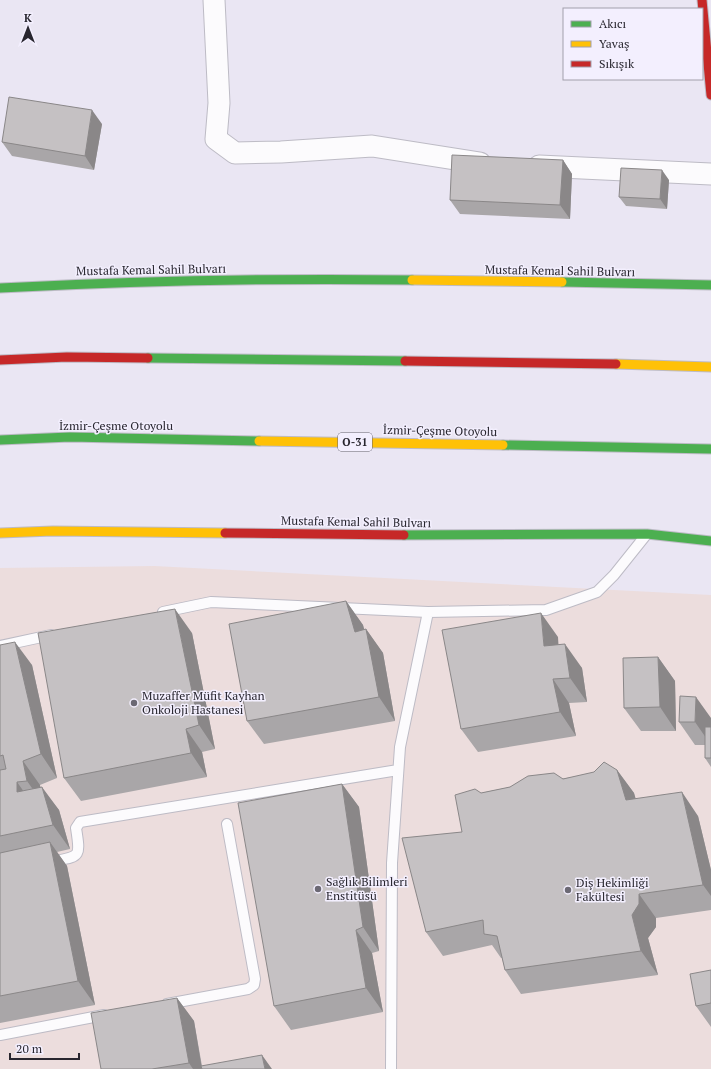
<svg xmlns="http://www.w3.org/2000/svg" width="711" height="1069" viewBox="0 0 711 1069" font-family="'PT Serif',serif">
  <rect width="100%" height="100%" fill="#eae6f3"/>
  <!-- education -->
  <path fill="#ecdddd" d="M154,566L711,595V1069H0V568Z"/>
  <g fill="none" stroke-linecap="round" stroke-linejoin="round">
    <!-- lane casing -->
    <g stroke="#bdbbc5" stroke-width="12">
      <path id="lane" d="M163,612L211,602L428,612L546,610L597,592L614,575L646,535
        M0,646L51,635
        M50,862C80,856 81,859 76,828L80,822L398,770
        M167,1004L248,989L254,985L255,979L227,824
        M0,1035L104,1015
        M391,1069L392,863L400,747L428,612"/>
    </g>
    <!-- street casing -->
    <g stroke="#bdbbc5" stroke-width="23">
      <path id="street" d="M214,0L219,103L216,139L235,153L281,152L372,146L480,163
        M539,166L711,174"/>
    </g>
    <!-- fast casing -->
    <g stroke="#bdbbc5" stroke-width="11">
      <path id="fast" d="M562,282L711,285
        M0,288C137,281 275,278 412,280
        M148,358L405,361
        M0,440L70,437L259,441
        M503,445L711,449
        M404,535L647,534L711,541"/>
    </g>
    <!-- slow casing -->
    <g stroke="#bdbbc5" stroke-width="11">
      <path id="slow" d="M412,280L562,282
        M616,364L711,367
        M259,441L503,445
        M0,533L53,531L225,533"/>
    </g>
    <!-- jam casing -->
    <g stroke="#bdbbc5" stroke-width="11">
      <path id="jam" d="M702,0L711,95
        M0,360L67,357L148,358
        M405,361L616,364
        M225,533L404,535"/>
    </g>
    <!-- lane -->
    <use href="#lane" stroke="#fcfbfd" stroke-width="10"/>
    <!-- street -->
    <use href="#street" stroke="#fcfbfd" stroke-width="21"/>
    <!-- fast -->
    <use href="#fast" stroke="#4caf50" stroke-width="9"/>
    <!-- slow -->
    <use href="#slow" stroke="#ffc107" stroke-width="9"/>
    <!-- jam -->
    <use href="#jam" stroke="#c62828" stroke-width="9"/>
  </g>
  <!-- wall -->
  <path fill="#a9a6a8" d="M102,124L94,170L12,156L2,142Z
    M563,160L572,174L570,219L460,214L450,200Z
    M669,180L667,209L626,206L619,197Z
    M346,601L363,625L364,630L366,629L383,653L395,721L264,744L247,721Z
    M192,633L215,749L202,752L207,777L81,801L64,778Z
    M558,637V645L582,668L587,702L569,703L576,736L478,752L461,729Z
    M0,645L32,665L57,778L40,785V787L59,810L70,849L57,852L67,866L95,1005L0,1023Z
    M658,657L675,681L676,731H641L624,708Z
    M711,718V767L705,758V745H695L679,722Z
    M617,770L634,793L635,798L698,816L711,870V910L656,918V927L648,938L658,975L521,994L505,970L502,958H501L492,945L443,956L426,932L462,832L481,793L510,787Z
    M342,784L359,807L379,951L372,953L383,1012L291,1030L274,1006Z
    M711,970V1027L696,1006Z
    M177,998L194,1021L202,1066L272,1069H101Z"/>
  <!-- shaded-wall -->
  <path fill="#8a8788" d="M92,110L102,124L94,170L85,156Z
    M563,160L572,174L570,219L560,205Z
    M662,170L669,180L667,209L660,199Z
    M346,601L363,625L371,654L366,629L383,653L395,721L379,697L355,632Z
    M175,609L192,633L215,749L199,725Z
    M541,613L558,637L560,670L544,646Z
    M15,642L32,665L57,778L41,754Z
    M565,644L582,668L587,702L570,678Z
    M658,657L675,681L676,731L660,707Z
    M553,679L569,703L576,736L560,712Z
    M696,697L711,718V745L695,722Z
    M186,729L202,752L207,777L191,753Z
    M23,761L40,785L44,805L27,781Z
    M617,770L634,793L643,823L626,800Z
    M17,782L34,806L17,792Z
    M342,784L359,807L379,951L363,927Z
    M42,787L59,810L70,849L53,825Z
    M682,792L698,816L711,870V896L703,885Z
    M50,842L67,866L95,1005L78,981Z
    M639,894L656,918V927L648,938L658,975L641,951L632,915Z
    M356,930L372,953L383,1012L366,988Z
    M177,998L194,1021L202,1069H193L189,1063Z
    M262,1055L272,1069H265Z"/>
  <!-- building -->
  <path fill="#c5c1c3" stroke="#8a8788" d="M9,97L92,110L85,156L2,142Z
    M452,155L563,160L560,205L450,200Z
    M621,168L662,170L660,199L619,197Z
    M346,601L355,632L366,629L379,697L247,721L229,624Z
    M175,609L199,725L186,729L191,753L64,778L38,633Z
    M541,613L544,646L565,644L570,678L553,679L560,712L461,729L442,630Z
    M15,642L41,754L23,761L27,781L17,782V792L42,787L53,825L0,836V770L6,769L3,755L0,756V645Z
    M658,657L660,707L624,708L623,658Z
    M680,696L696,697L695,722H679Z
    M705,727H711V758H705Z
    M604,762L617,770L626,800L682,792L703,885L639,894V904L632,915L641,951L505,970L497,936L484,934L483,920L426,932L402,838L462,832L455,795L475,789L481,793L510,787L528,776L554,773L563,779L594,772Z
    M342,784L363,927L356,930L366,988L274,1006L238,803Z
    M50,842L78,981L0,996V853Z
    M711,970V1003L696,1006L690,974Z
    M177,998L189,1063L152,1069H101L91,1013Z
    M262,1055L265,1069H202L201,1066Z"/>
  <!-- markers -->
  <g fill="#6c6974" stroke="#f3effe" stroke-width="1.5">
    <circle cx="134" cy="703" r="4"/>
    <circle cx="318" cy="889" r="4"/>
    <circle cx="568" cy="890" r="4"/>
  </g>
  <g text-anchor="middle" stroke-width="3" stroke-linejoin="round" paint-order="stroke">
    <!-- shield labels -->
    <rect fill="#f3effe" stroke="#65626d" stroke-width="1" x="338" y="433" width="34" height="18" rx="3"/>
    <g font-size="11" font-weight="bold" fill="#28262f">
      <text x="355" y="446">O-31</text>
    </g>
    <!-- street labels -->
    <g font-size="12" fill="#28262f" stroke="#f3effe">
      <text transform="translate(151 270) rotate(-1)" y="4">Mustafa Kemal Sahil Bulvarı</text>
      <text transform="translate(560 271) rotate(1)" y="4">Mustafa Kemal Sahil Bulvarı</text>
      <text x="116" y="430">İzmir-Çeşme Otoyolu</text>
      <text transform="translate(440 431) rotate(1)" y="4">İzmir-Çeşme Otoyolu</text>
      <text transform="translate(356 522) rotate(1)" y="4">Mustafa Kemal Sahil Bulvarı</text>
    </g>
    <!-- poi labels -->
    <g font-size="12" fill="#28262f" stroke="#f3effe" text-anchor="start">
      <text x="142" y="700">Muzaffer Müfit Kayhan<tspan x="142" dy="14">Onkoloji Hastanesi</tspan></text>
      <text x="326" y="886">Sağlık Bilimleri<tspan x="326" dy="14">Enstitüsü</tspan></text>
      <text x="576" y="887">Diş Hekimliği<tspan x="576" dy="14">Fakültesi</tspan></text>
    </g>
  </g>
  <!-- legend -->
  <rect x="563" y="8" width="140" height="72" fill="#f3effe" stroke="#a29fab"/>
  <rect x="571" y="21" width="20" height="6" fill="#4caf50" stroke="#a29fab"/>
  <text x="599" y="28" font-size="12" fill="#28262f">Akıcı</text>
  <rect x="571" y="41" width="20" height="6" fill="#ffc107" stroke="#a29fab"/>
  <text x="599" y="48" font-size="12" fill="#28262f">Yavaş</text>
  <rect x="571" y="61" width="20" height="6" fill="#c62828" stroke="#a29fab"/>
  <text x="599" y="68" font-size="12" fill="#28262f">Sıkışık</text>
  <!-- north arrow -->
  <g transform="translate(28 28)" stroke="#f3effe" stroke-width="3" paint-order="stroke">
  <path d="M0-3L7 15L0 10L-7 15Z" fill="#28262f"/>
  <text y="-6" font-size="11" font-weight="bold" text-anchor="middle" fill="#28262f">K</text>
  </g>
  <!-- scale -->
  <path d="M10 1053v6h69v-6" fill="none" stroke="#28262f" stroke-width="2"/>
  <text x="16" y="1053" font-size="12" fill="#28262f" stroke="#f3effe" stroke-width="3" paint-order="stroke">20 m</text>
</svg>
